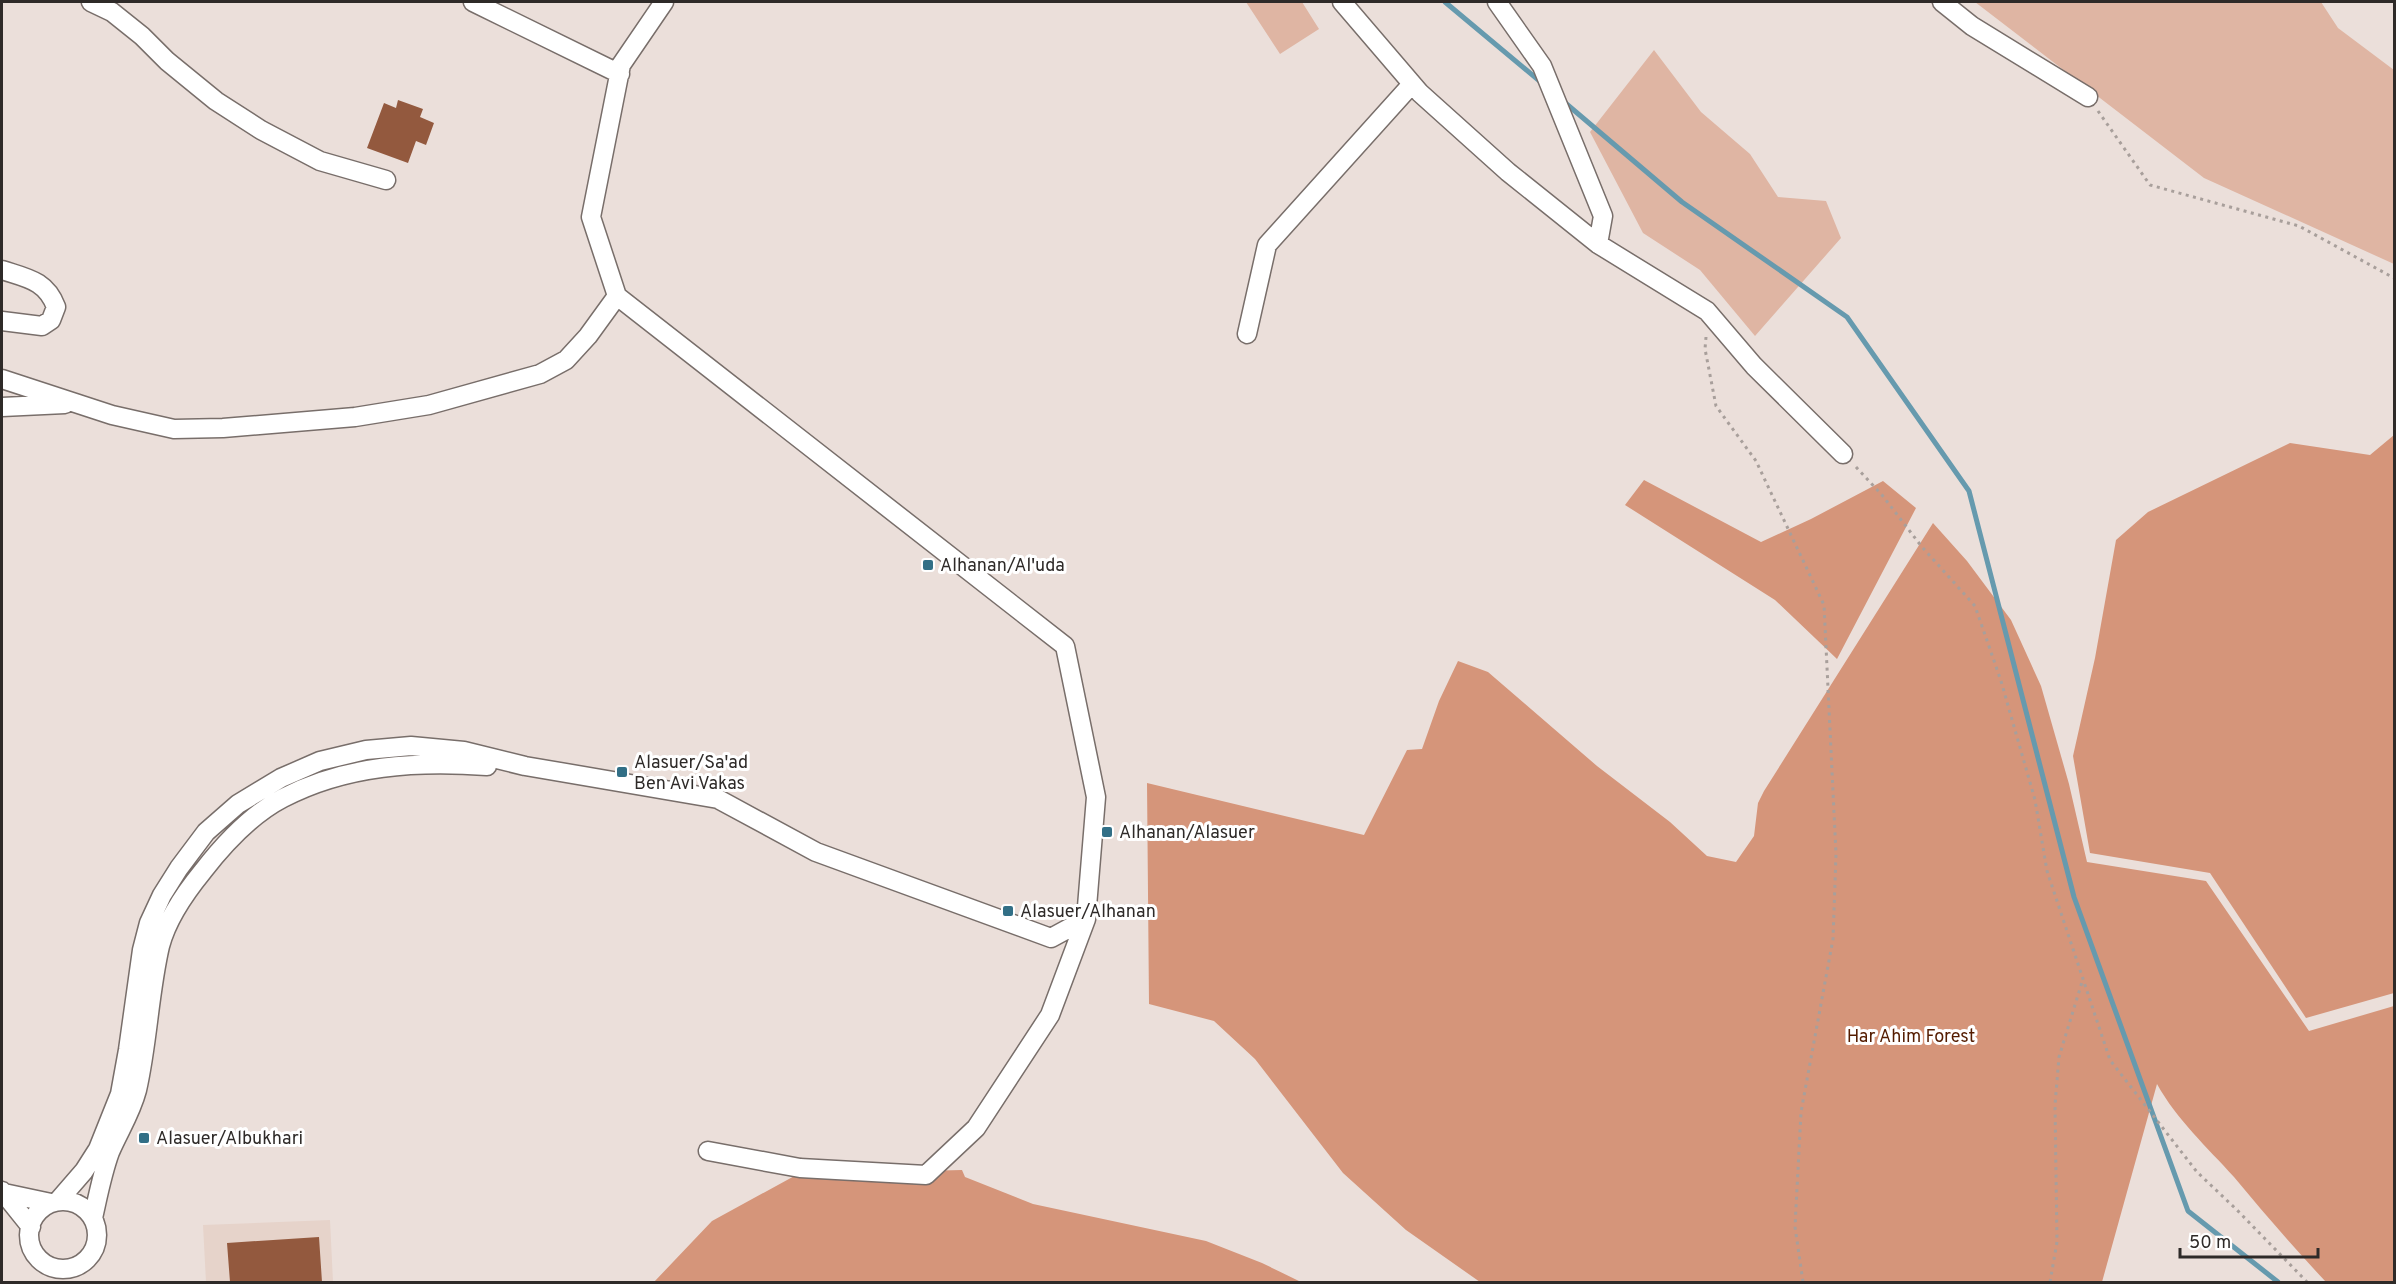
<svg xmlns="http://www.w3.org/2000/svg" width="2396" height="1284" viewBox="0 0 2396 1284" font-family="Overpass,sans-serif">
  <rect width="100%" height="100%" fill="#ebdfda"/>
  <!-- built -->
  <path fill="#e6d3ca" d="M330,1220L333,1282H206L203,1225Z"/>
  <!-- green -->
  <path fill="#dfb5a3" d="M1246,2H1302L1319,29L1280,54Z
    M1975,2H2321L2338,28L2394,70V264L2204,178Z
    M1654,50L1701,112L1750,154L1778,197L1826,201L1841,238L1755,336L1700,270L1643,233L1590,132Z"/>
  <!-- forest -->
  <path fill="#d5957a" d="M2394,435V993L2306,1018L2210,873L2090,853L2073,756L2095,658L2116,540L2148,512L2290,443L2370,455Z
    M1644,480L1761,542L1811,519L1883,481L1916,508L1837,659L1775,600L1625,505Z
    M1933,523L1967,561L2011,620L2041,686L2069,784L2087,862L2206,881L2309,1031L2394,1006V1282H2326C2294,1248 2264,1213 2234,1177C2207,1147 2177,1120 2157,1084L2102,1282H1480L1406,1230L1343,1173L1255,1059L1214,1021L1149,1004L1147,783L1364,835L1407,750L1422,749L1439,701L1458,661L1488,672L1597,766L1670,822L1707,856L1736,862L1754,836L1758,803L1764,791Z
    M962,1170L965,1177L1033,1204L1206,1241L1262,1263L1301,1282H654L712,1221L798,1174Z"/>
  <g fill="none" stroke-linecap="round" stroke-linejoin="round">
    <!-- stream -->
    <path stroke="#669aae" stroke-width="5" d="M1445,2L1542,83
      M1563,101L1682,202L1847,317L1969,491L2074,897L2188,1211L2278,1282"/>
  </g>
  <!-- building -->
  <path fill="#93593e" d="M398,100L423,109L420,117L434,123L426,145L416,141L408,163L367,148L384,103L396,108Z
    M319,1237L322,1282H230L227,1243Z"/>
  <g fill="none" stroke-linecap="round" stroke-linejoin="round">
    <!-- street casing -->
    <g stroke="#786e6a" stroke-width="21">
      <path id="street" d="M91,2L112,12L142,36L167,61L216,101L261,130L320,161L386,180
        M473,2L620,74
        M1342,2L1420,93L1508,172L1598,244L1707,311L1754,366L1843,454
        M1497,2L1542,66L1603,216L1598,244
        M1942,2L1972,26L2088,97
        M2,270C26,278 46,280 56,307L51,320L42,326L2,321
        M1247,334L1267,245L1412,84
        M2,379L112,415L174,429L223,428L355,417L429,405L540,374L566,360L588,336L617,296
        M2,407L65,404
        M708,1151L800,1168L926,1175L976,1128L1050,1015L1086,919
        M2,1191L31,1227
        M4,1193L51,1203
        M58,1201L84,1171L98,1149L120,1094L128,1050L142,950L149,923L162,895L179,868L206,832L238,804L281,778L320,761L366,750L411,746L464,751L525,766L718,799L816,852L1051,938L1086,919L1096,797L1065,646L617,296L591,217L621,65L664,2
        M29 1235a34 34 0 1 1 68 0a34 34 0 1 1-68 0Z
        M93,1218C98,1196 102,1174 110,1152C119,1131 131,1113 137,1090C148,1042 149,993 160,946C167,919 185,893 203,871C224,844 252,814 283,798C346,765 417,761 487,766"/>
    </g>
    <!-- path -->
    <path stroke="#a89f9b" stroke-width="3" stroke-dasharray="3 4.5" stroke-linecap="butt" d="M2098,111L2150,185L2299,226L2394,278
      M1706,337L1705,349L1716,406L1756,461L1824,605L1836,854L1833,939L1801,1112L1795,1227L1803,1282
      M1856,467L1882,495L1922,547L1975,606L2001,681L2035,800L2047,871L2110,1060L2197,1172L2237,1210L2307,1282
      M2050,1282L2057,1242L2055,1105L2059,1057L2082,982"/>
    <!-- street -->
    <use href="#street" stroke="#fff" stroke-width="18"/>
  </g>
  <!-- markers -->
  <g fill="#326f86" stroke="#fff" stroke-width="2">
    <rect x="922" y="559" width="12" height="12" rx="3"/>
    <rect x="616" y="766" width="12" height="12" rx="3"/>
    <rect x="1101" y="826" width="12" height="12" rx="3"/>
    <rect x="1002" y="905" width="12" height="12" rx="3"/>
    <rect x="138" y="1132" width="12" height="12" rx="3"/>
  </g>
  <g text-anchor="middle" stroke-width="6" stroke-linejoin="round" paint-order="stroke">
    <!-- poi labels -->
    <g font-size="18" fill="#2e2a28" stroke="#fff" text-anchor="start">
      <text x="940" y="571">Alhanan/Al'uda</text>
      <text x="634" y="768">Alasuer/Sa'ad<tspan x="634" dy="21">Ben Avi Vakas</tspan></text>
      <text x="1119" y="838">Alhanan/Alasuer</text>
      <text x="1020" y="917">Alasuer/Alhanan</text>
      <text x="156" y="1144">Alasuer/Albukhari</text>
    </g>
    <!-- park labels -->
    <g font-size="18" fill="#541c00" stroke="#fff">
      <text x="1911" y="1042">Har Ahim Forest</text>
    </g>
  </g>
  <!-- border -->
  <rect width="2396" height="1284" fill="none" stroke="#2e2a28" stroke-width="6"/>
  <!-- scale -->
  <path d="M2180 1248v9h138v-9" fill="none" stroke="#2e2a28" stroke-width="3"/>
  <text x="2189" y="1248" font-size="18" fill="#2e2a28" stroke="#ffffff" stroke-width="4.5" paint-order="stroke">50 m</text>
</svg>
